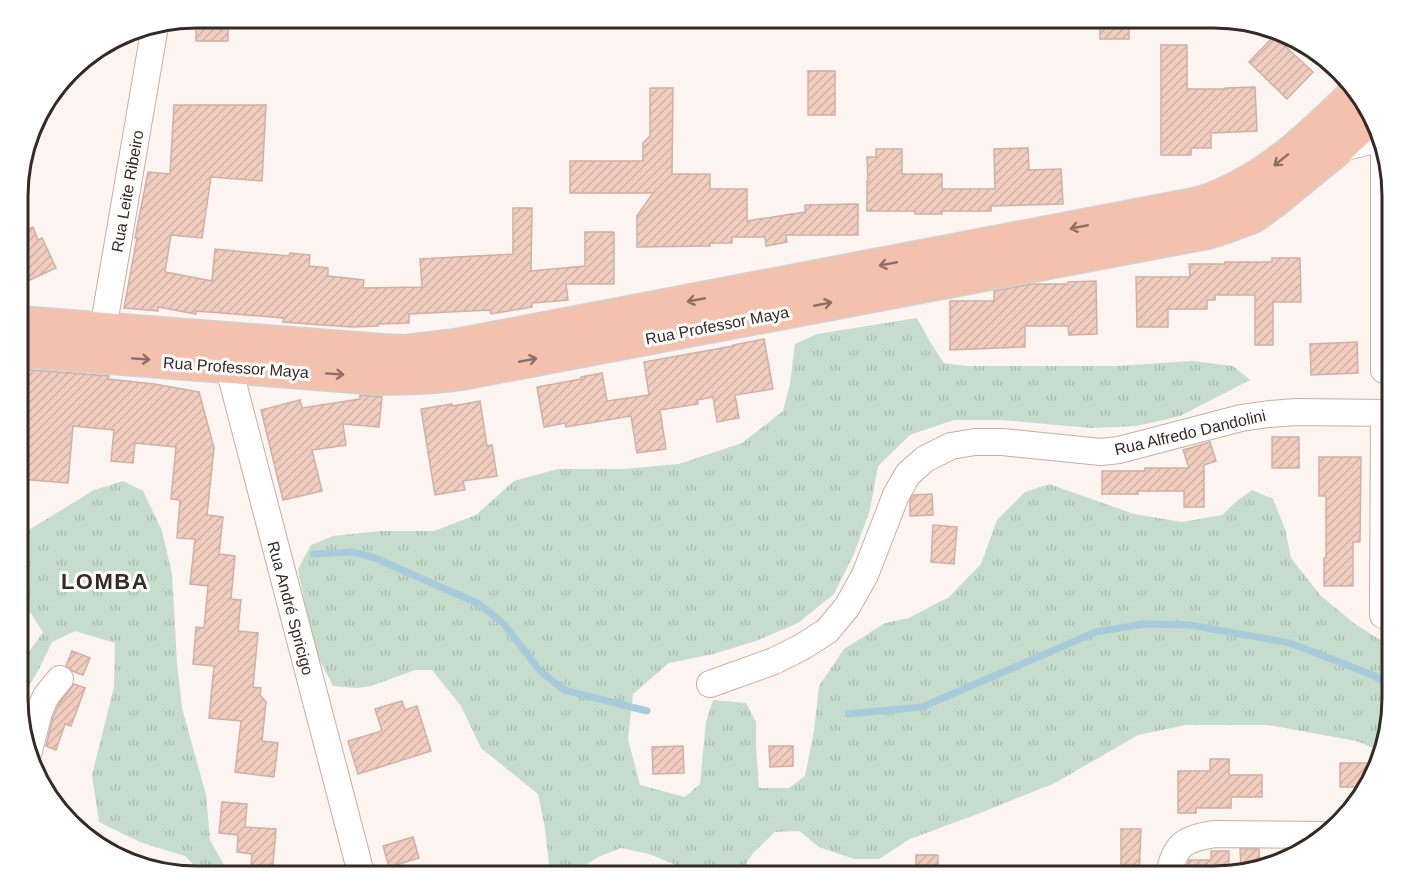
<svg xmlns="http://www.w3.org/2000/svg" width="1411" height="895" viewBox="0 0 1411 895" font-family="Helvetica,sans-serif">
  <defs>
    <pattern id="grass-tufts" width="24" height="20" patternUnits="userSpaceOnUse" patternTransform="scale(1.5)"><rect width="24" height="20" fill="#c6dccc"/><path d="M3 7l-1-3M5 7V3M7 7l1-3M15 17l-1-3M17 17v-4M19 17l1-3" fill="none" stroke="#abbdaf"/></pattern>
    <pattern id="building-hatch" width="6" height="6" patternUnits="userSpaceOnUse" patternTransform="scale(1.5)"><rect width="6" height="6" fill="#f1cdc0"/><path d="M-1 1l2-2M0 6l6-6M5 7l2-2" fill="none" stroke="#cfb0a5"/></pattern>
  </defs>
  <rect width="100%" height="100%" fill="#fbf4f1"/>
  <!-- grass -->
  <path fill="url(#grass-tufts)" d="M917,318L929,340L944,363L966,366H1117L1192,361L1233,366L1250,380L1180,416L1137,426L1091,428L1001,420H954L910,435L878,466L870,510L854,554L834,594L798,623L756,641L713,654L669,663L633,694L628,739L640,785L685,797L700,784L706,722L713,700L746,703L756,722V746L759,788H789L805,776L814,731L819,686L844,649L885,623L909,618L949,597L981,564L997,520L1025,492L1049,484L1134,514L1182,522L1222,515L1237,501L1252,490L1273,499L1285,529L1291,558L1320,595L1355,624L1393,648V710L1379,750L1356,741L1268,725H1186L1138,735L1055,783L975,815L910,839L879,859H854L819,847L799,831L775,832L753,853L742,870L721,876L691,871L649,854L621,848L598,857L571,874L561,877H554L550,873L545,828L538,794L481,748L461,706L432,670H415L371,686L356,688L333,686L313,647L298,569L311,545L333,536L381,531H434L476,515L514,481L558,469H624L679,464L742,443L783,411L790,384L795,344L817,334Z
    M123,481L143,491L162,531L172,574L177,663L182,708L206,795L210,840L228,872L229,877H205L185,856L140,842L99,822L92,775L114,687L115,643L75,631L52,642L39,669L19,703V666L43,632L30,612L19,610V536L94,490Z"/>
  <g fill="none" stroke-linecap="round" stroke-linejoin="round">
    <!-- stream -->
    <path stroke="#a8cbdc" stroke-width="7" d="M313,554L353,552L375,558L479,604L504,624L539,670L564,690L647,711
      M848,714L922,707L1096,632L1144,624L1190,625L1290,643L1375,676L1393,690"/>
  </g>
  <!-- building -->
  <path fill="url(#building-hatch)" stroke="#d0afa4" stroke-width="1.5" d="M196,18H228V41H196Z
    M1100,18H1129V39H1100Z
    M1274,36L1313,72L1287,99L1249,62Z
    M1161,45H1187V89H1227L1226,88L1255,87L1257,131L1211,133V148H1191V155H1161Z
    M808,71H835V115H808Z
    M650,88H673L672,174H710V189H747V221L805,212V205L858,204V235H786L787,242L766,246L765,237H732V243H710V246L637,247V216L653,193H570V161H643V143L650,136Z
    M174,105H266L262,181L211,177L202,238L171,235L165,272L212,281L215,249L289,256L290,253L310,255L309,266L328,268V276L364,280L363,288L422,287L420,259L513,254V208H532L531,271L585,266V232H614V284H566L568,300L532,303V307L491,314L490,310L409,314V323L378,324V326L352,327L323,325L283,322L284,318L196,311V314L158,307V311L124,308L137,238H135L148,172L170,174Z
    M1028,148L1029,170L1061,169L1063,204L991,206V211H942V214H915V211H867V181H868L867,157H876V149H902V174H942V189H995L994,149Z
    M33,227L38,240L42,238L56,268L19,285V233Z
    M1272,258H1300L1301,302H1273V345H1255V295H1215V300H1207V309H1168V327H1137L1136,277H1190L1189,264H1225V262H1272Z
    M1096,281L1097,334L1069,335L1068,326H1025V347L950,350V301H994V291L1031,284H1068V282Z
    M764,339L773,389L735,395L739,418L717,422L713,397L697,400L698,404L660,410L666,449L637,453L631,416L566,427L565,423L544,427L537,387L581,379V377L602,373L607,401L649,395L644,362L733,346V345Z
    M1357,342L1358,373L1311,375L1310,344Z
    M19,369L109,376L108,379L154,384L199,392L214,448L207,515L223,517L219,554L235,556L231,599L241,600L238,631L258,633L253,687L261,688L260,695L266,702L262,741L278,743L274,777L235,772L241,721L209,718L214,666L193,664L196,627L204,628L208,586L190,584L195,539L177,538L180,500L171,499L176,447L135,443L133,463L111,461L114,430L73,426L68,483L19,479Z
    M360,395L382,397L379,427L343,424L346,445L312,450L322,491L283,500L261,410L300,400L302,408L360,399Z
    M480,401L487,446L492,445L497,476L463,481L465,490L435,495L421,409L452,404V406Z
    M1272,437H1299V468H1272Z
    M1210,442L1216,461L1204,465V507H1184V491H1138V494H1102V471H1145V468H1189L1183,450Z
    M1319,457H1361L1360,542H1353V586H1324V558H1326V496H1319Z
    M932,494L933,515L910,516V501L913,495Z
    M933,525L957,527L954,564L931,562Z
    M72,651L90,658L83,675L72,671L66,666Z
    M74,684L85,688L71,726L65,724L56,750L46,746L53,717L59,704Z
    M402,701L405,710L417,706L431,751L358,774L348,741L382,731L375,709Z
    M683,746L684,773L653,774L652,747Z
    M769,746H793V766L770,767Z
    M1210,759H1229V775H1262V797H1231V808H1196V813H1178V771H1210Z
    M1340,763H1368L1366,787H1340Z
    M222,802L247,804L245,827L276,829L272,877H250L252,854L237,852L238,835L219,833Z
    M1121,829H1141L1139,877H1121Z
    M413,837L419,858L389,867L383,846Z
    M1240,849H1259L1260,866L1241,867Z
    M1211,851H1229V876L1184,877L1189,860H1211Z
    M916,855H938V877H916Z"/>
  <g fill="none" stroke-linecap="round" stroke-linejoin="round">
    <!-- minor casing -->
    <g stroke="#cbac9e" stroke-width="28">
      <path id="minor" d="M1337,149L1379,139
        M100,347L155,26
        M224,349L362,877
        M1384,370V157
        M1383,615L1384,413
        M710,684L774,661L802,647L827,631L847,607L865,575L896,495L908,474L925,459L951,446L975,442H1002L1101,452L1119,450L1241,418L1269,414L1296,412L1393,413
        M29,751L39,712L46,696L60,679
        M1169,877C1173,845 1185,838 1215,834L1324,835"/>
    </g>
    <!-- major casing -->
    <g stroke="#d3d0cf" stroke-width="36">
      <path id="major" d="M19,323L382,351L405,352L456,346L1199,204C1263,184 1309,139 1356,93
        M19,350L379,378C407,378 434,377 461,373L1207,232L1229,225L1253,216L1276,199L1337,149L1372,116"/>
    </g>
    <!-- minor -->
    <use href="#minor" stroke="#fff" stroke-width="26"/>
    <!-- major -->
    <use href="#major" stroke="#f5c1af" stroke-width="33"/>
  </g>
  <!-- one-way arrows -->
  <defs><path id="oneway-shaft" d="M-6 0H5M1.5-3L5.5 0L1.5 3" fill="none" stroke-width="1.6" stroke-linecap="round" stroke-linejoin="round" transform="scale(1.5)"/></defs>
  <g stroke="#8c6e63">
    <use href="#oneway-shaft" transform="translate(1281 160) rotate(141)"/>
    <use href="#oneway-shaft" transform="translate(1079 227) rotate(169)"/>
    <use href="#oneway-shaft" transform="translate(888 264) rotate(169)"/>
    <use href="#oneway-shaft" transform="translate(696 300) rotate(169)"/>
    <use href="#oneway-shaft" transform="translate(823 304) rotate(-11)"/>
    <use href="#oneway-shaft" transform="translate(141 359) rotate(4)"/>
    <use href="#oneway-shaft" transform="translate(528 360) rotate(-11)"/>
    <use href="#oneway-shaft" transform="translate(335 374) rotate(4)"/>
  </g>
  <g text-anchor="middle" stroke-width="6" stroke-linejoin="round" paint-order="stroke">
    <!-- street labels -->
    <g font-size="16" fill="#362a24" stroke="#fff">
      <text transform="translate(127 191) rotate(-80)" y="6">Rua Leite Ribeiro</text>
      <text transform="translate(717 325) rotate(-11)" y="6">Rua Professor Maya</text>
      <text transform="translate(236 367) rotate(4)" y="6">Rua Professor Maya</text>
      <text transform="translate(1190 432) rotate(-13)" y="6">Rua Alfredo Dandolini</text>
      <text transform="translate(291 608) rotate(75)" y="6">Rua André Spricigo</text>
    </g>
    <!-- district labels -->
    <g font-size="22" font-weight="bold" letter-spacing="1.5" fill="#362a24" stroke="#fff">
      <text x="105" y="589">LOMBA</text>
    </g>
  </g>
  <!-- crop -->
  <path d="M0 0H1411V895H0ZM196 28H1214A168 168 0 0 1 1382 196V698A168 168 0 0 1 1214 866H196A168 168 0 0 1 28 698V196A168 168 0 0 1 196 28Z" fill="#fff" fill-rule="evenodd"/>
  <path fill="none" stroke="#362a24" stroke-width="3" d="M196 28H1214A168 168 0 0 1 1382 196V698A168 168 0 0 1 1214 866H196A168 168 0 0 1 28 698V196A168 168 0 0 1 196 28Z"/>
</svg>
